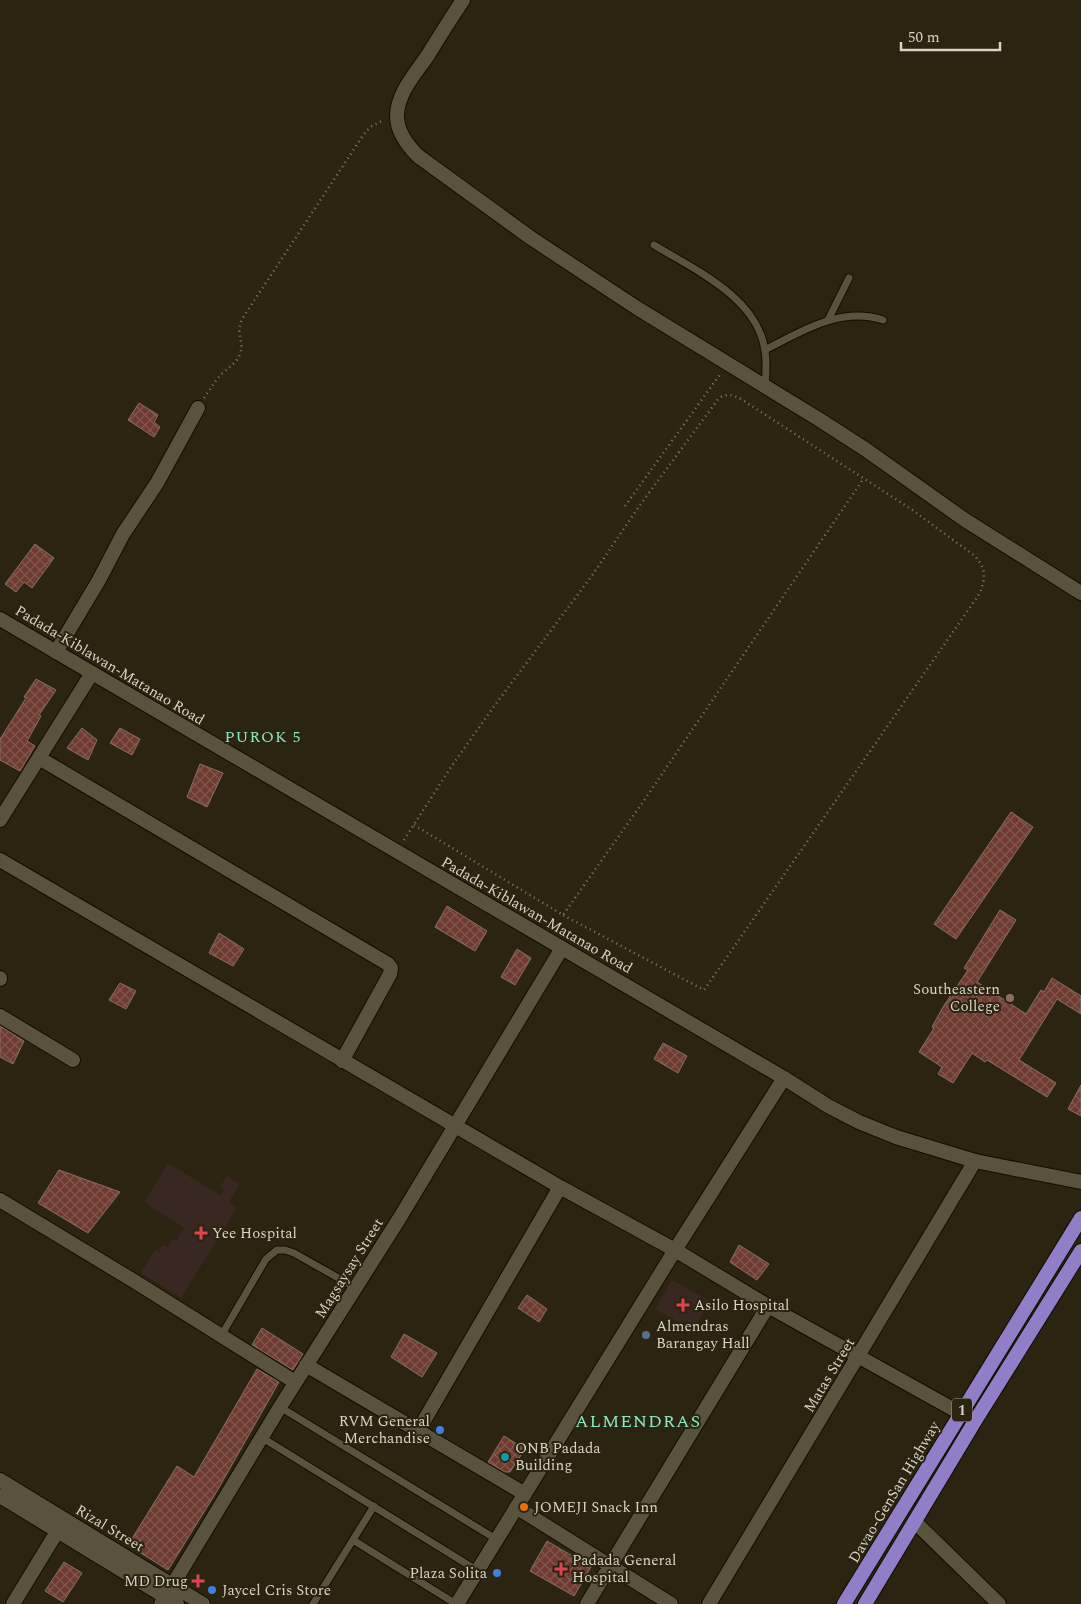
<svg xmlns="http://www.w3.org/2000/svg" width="1081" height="1604" viewBox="0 0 1081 1604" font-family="Spectral,serif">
  <defs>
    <pattern id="building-cross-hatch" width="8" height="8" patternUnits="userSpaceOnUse" patternTransform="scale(1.25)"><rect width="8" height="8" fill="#6f3b30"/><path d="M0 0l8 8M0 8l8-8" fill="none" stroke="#83564c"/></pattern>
  </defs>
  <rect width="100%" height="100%" fill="#2a2410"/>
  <!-- medical -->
  <path fill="#392721" d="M168,1163L220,1195L224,1190L220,1187L227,1176L240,1184L229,1202L237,1208L181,1298L141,1273L155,1250L159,1252L163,1245L167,1247L173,1239L176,1241L184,1228L144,1202Z
    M672,1280L710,1301L693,1330L655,1309Z"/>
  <!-- building -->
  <path fill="url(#building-cross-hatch)" stroke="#886e67" d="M139,403L158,415L154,422L160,427L154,437L128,420Z
    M35,544L54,558L32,588L24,582L16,592L5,584Z
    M36,679L56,690L39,715L41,716L27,741L35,746L20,771L0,760V739L26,698L24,697Z
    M82,728L97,740L88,760L67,748Z
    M120,728L140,739L132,755L110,743Z
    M200,764L223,773L207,807L187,797Z
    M1011,812L1033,827L956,939L934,924Z
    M447,906L487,931L475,951L435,927Z
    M1000,910L1016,920L977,982L1026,1014L1041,990L1044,992L1052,978L1081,996V1014L1057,999L1019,1060L1056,1083L1047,1097L987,1060L985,1062L972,1053L953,1083L938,1074L942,1067L919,1052L934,1028L932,1027L943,1007L968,970L964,968Z
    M219,933L244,949L233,966L209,953Z
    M517,949L531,958L515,985L501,977Z
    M120,983L136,991L126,1009L109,1000Z
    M0,1026L24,1041L13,1064L0,1057Z
    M663,1043L687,1056L678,1073L654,1059Z
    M1081,1085V1116L1068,1109Z
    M59,1170L120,1192L88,1233L38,1203Z
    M739,1245L769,1264L757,1280L730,1262Z
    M527,1295L547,1309L539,1322L518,1308Z
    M262,1328L303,1354L293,1370L252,1345Z
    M404,1334L437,1353L422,1377L391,1357Z
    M257,1369L279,1382L217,1491L168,1570L128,1545L177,1466L194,1477Z
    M504,1436L525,1449L510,1472H505L488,1462Z
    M547,1541L591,1567L574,1596L530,1571Z
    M64,1562L82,1573L63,1602L45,1591Z"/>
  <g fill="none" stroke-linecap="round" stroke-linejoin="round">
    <!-- service casing -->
    <g stroke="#130d00" stroke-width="9">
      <path id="service" d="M654,245C695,270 758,298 765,351C767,363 766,375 765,386
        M828,320L849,278
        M765,350C801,331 842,306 883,320
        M221,1336L266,1259L277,1250H285L294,1253L356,1288
        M280,1407L496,1539
        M261,1437L478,1571
        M353,1540L456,1604
        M313,1604L374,1506"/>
    </g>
    <!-- minor casing -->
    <g stroke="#130d00" stroke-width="16">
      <path id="minor" d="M463,0C451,18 439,37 428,55C416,73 397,93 397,116C397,132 407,145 418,156L531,238L637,308L820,420L865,449L965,520L1081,593
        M56,652L99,580L123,534L157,483L198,408
        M39,758L388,964L391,968L390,974L342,1061
        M0,820L92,673
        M0,860L560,1187L675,1250L768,1306L960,1413
        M0,978V979
        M0,1016L73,1060
        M0,1200L134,1281L295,1382
        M306,1365L525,1494
        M418,1431L560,1187
        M516,1507L671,1604
        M915,1522L999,1604
        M13,1604L63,1522
        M161,1604L280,1407L399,1219L562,948
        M457,1604L675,1250L784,1078
        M587,1604L768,1306
        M709,1604L975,1161"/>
    </g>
    <!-- tertiary casing -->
    <g stroke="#130d00" stroke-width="16">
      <path id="tertiary" d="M0,1480L203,1604
        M0,1496L177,1604"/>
    </g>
    <!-- secondary casing -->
    <g stroke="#130d00" stroke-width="16">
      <path id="secondary" d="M0,619L784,1078L828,1106L859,1122L896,1137L975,1161L1081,1182"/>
    </g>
    <!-- trunk casing -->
    <g stroke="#130d00" stroke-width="16">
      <path id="trunk" d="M844,1604L1081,1218
        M865,1604L975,1421L1081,1251"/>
    </g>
    <!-- path -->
    <path stroke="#827d6d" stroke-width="2.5" stroke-dasharray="1 4" stroke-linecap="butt" d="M204,398C209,391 213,384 218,378C225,369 236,365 240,354C245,341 235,336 242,319L364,134L370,127L384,120
      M625,506L721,373
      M414,825L563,915L645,799L864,478
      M404,840L451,767L495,705L591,577L640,505L719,398C727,393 733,395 741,399L911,509L975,556C986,569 986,576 980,593L704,990L563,915"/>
    <!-- service -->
    <use href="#service" stroke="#59533d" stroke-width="7"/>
    <!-- minor -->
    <use href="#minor" stroke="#59533d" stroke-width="14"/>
    <!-- tertiary -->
    <use href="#tertiary" stroke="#59533d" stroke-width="14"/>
    <!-- secondary -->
    <use href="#secondary" stroke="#59533d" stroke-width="14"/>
    <!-- trunk -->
    <use href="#trunk" stroke="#907ec8" stroke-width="14"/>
  </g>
  <!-- markers -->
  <circle fill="#8d6e63" stroke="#2a2410" stroke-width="2" cx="1010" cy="998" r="5"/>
  <g fill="#e0444e" stroke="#2a2410" stroke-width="2">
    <path d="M198.5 1225.5h5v5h5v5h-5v5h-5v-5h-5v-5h5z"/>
    <path d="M680.5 1297.5h5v5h5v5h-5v5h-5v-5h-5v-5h5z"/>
    <path d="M558.5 1561.5h5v5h5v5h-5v5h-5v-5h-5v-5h5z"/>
    <path d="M195.5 1573.5h5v5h5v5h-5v5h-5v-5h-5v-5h5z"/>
  </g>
  <circle fill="#5c6f8a" stroke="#2a2410" stroke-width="2" cx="646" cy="1335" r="5"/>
  <g fill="#3f7fe0" stroke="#2a2410" stroke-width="2">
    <circle cx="440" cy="1430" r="5"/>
    <circle cx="497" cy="1573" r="5"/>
    <circle cx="212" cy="1590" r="5"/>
  </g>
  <circle fill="#0f9aa8" stroke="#2a2410" stroke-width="2" cx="505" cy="1457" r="5"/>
  <circle fill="#e8710a" stroke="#2a2410" stroke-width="2" cx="524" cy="1507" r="5"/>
  <g text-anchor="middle" stroke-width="4" stroke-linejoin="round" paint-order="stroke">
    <!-- shield labels -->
    <rect fill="#2a2410" stroke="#a39e90" stroke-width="1" x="952" y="1398.5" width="20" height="23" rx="4"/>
    <g font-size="14" font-weight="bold" fill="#d7d3c7">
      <text x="962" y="1415">1</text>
    </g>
    <!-- street labels -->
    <g font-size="15" fill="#d7d3c7" stroke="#2a2410">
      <text transform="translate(110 665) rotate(31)" y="5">Padada-Kiblawan-Matanao Road</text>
      <text transform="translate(537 915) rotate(30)" y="5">Padada-Kiblawan-Matanao Road</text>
      <text transform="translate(349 1268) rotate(-58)" y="5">Magsaysay Street</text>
      <text transform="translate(829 1375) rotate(-59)" y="5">Matas Street</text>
      <text transform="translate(894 1492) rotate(-59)" y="5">Davao-GenSan Highway</text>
      <text transform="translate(110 1528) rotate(31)" y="5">Rizal Street</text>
    </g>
    <!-- poi labels -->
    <g font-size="15" fill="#d7d3c7" stroke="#2a2410" text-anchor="start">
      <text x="1000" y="994" text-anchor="end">Southeastern<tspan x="1000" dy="17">College</tspan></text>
      <text x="212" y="1238">Yee Hospital</text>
      <text x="694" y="1310">Asilo Hospital</text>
      <text x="656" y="1331">Almendras<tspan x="656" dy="17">Barangay Hall</tspan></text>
      <text x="430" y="1426" text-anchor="end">RVM General<tspan x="430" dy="17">Merchandise</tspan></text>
      <text x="515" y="1453">ONB Padada<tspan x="515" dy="17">Building</tspan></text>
      <text x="534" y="1512">JOMEJI Snack Inn</text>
      <text x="572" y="1565">Padada General<tspan x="572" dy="17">Hospital</tspan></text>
      <text x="487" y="1578" text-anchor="end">Plaza Solita</text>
      <text x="188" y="1586" text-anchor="end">MD Drug</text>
      <text x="222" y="1595">Jaycel Cris Store</text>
    </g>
    <!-- neighbourhood labels -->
    <g font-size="16" letter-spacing="1" fill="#8ce6c2" stroke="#2a2410">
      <text x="263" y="742">PUROK 5</text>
    </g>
    <!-- quarter labels -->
    <g font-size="18" letter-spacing="1" fill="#8ce6c2" stroke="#2a2410">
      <text x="638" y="1427">ALMENDRAS</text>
    </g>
  </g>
  <!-- scale -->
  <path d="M901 42v8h99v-8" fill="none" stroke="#d7d3c7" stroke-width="2.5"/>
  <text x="908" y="42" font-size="15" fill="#d7d3c7" stroke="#2a2410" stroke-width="4" paint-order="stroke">50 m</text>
</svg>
